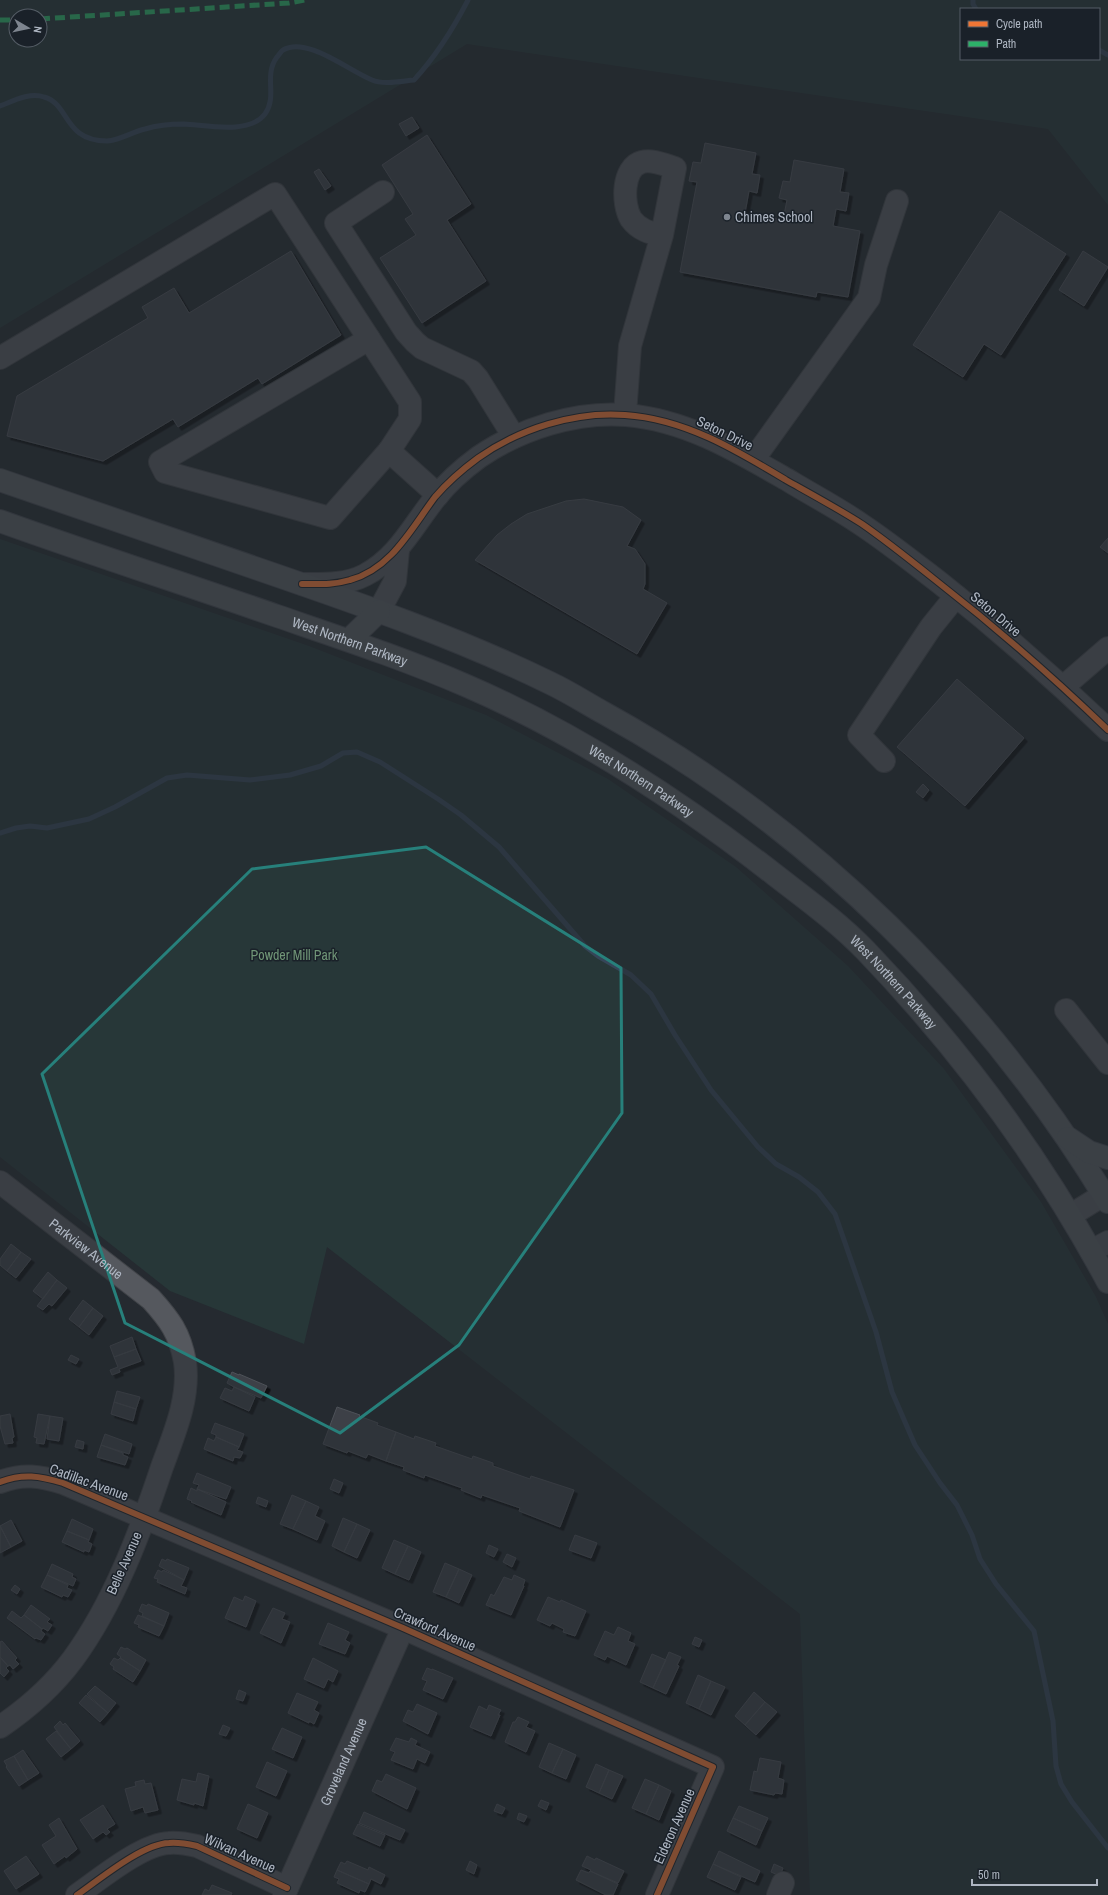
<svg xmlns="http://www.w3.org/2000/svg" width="1108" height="1895" viewBox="0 0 1108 1895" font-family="'Archivo Narrow',sans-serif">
  <defs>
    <filter id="shadow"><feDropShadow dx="3.5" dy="3.5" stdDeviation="0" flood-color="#0009"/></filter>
  </defs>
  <rect width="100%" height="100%" fill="#252a30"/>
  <!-- green -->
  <path fill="#273738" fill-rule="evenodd" d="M0,0H1108V205L1048,129L467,44L0,328ZM961,9H1099V59H961ZM16,16H40V40H16Z
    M0,539L309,646L486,715L608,779L736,867L848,966L944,1069L1041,1202L1096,1297L1108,1324V1895H810L800,1614L327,1247L304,1344L170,1291L0,1157Z"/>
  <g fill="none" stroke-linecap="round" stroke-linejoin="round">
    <!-- stream -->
    <path stroke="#364558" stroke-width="5" d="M973,0V4L976,9
      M1099,50L1108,55
      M0,106C13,101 30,92 44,97C70,104 63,141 107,141C120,140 132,132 145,129C158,125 170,124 184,124C206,125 249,135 265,114C278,96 263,76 277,57C279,55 281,51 283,50C307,36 349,71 372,80C384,85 402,81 414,80C436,56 453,29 468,0
      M0,833L16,828L30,826L47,828L89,819L115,807L167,778L187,775L250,780L290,775L321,766L343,753L357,752L380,762L438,799L461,815L499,847L585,946L598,956L631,975L651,994L675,1035L711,1090L758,1147L776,1164L799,1177L818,1192L835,1214L876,1332L892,1392L915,1445L940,1483L957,1505L972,1535L980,1559L996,1584L1034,1631L1053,1721L1056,1766L1061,1784L1072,1802L1108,1848"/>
  </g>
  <!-- building -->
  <path fill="#3d4147" stroke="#4d5158" filter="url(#shadow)" d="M412,117L419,128L406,136L399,124Z
    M427,135L471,204L447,220L486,281L422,323L380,258L416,235L405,219L413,214L382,165Z
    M705,143L756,153L752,174L760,175L757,193L749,191L745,213L783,220L787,200L779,198L783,181L790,182L794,160L844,169L840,192L849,193L846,211L836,209L833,226L860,231L848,297L817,292L816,297L680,272L697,182L689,181L693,162L701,163Z
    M319,169L331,186L325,190L314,172Z
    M1000,211L1066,254L1001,355L984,344L963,377L913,345Z
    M291,251L341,335L262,384L258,378L178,427L173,419L103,461L7,436L17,396L148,318L142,307L174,288L189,313Z
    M1083,251L1108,267L1084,306L1059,290Z
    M584,499L623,507L641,520L627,546L635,549L645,564V584L643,589L667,603L637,654L475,560L497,535L511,524L527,514L566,501Z
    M1108,538V553L1100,547Z
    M957,679L1024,738L965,806L897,747Z
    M923,784L929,790L923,798L916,792Z
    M11,1244L21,1252L7,1271L0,1265V1259Z
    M21,1252L31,1259L16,1278L7,1271Z
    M48,1272L57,1280L43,1299L33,1291Z
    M57,1280L67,1288L52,1306L49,1304L43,1310L37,1306Z
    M83,1300L93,1308L79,1327L69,1319Z
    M93,1308L103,1316L89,1335L79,1327Z
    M132,1337L136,1349L114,1357L110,1346Z
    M136,1349L141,1361L119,1369L120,1372L112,1375L110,1370L118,1367L114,1357Z
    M71,1355L79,1359L76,1364L68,1360Z
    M232,1372L239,1375V1374L267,1386L261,1398L234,1387L227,1383Z
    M234,1387L255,1397L249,1411L220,1398L225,1388L232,1391Z
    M117,1391L140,1397L136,1409L114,1402Z
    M114,1402L136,1409L133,1421L111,1414Z
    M337,1407L360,1415L359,1416L378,1423L377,1425L396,1432L386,1461L368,1454L366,1458L348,1451L347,1453L323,1444Z
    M10,1414L14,1437L12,1438L13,1443L5,1444L0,1426V1416Z
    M38,1414L50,1416L44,1444L36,1443L37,1438L34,1437Z
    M50,1416L63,1418L59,1441L47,1439Z
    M215,1423L244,1434L239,1447L216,1437V1435L211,1433Z
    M396,1432L414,1439L415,1436L436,1443L435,1446L472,1459L473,1456L493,1463V1466L530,1479L531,1476L574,1490L560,1527L519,1511L520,1508L482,1495L481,1498L461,1490L462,1488L425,1475L424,1478L403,1470L404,1467L386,1461Z
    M105,1434L132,1444L129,1454L101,1445Z
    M216,1437L239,1447L237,1450L243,1452L240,1458L234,1457L233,1461L204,1449L208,1438L214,1441Z
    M77,1440L84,1442L83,1449L75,1447Z
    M101,1445L123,1453V1455L128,1457L125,1465L97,1457Z
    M197,1473L231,1487L226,1499L197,1489L199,1485L193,1483Z
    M334,1479L343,1483L339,1493L330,1489Z
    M191,1488L197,1491V1489L226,1502L221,1515L191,1502L192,1501L187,1499Z
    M292,1495L306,1501L293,1529L280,1524Z
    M258,1497L268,1501L266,1507L256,1503Z
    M306,1501L319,1507L315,1516L325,1521L317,1540L293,1529Z
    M343,1518L357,1524L344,1552L332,1546Z
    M72,1519L93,1529L89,1540L67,1531Z
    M11,1520L22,1541L11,1547L0,1526Z
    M357,1524L370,1530L357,1558L344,1552Z
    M0,1526L11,1547L0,1553Z
    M67,1531L89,1540L88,1542L92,1544L89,1552L84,1550V1552L62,1542Z
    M575,1535L597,1543L591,1558L569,1550Z
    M394,1540L408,1546L395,1574L382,1568Z
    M489,1545L498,1549L494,1557L486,1553Z
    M408,1546L421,1552L409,1580L395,1574Z
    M507,1554L516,1558L512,1567L503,1562Z
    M162,1559L166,1561L167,1559L189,1568L184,1580L159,1566Z
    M445,1563L459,1569L446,1597L433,1592Z
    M52,1564L73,1574L72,1577L76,1579L73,1586L47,1575Z
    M459,1569L472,1575L459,1603L446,1597Z
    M158,1570L162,1572L163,1570L184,1580L181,1586L187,1588L185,1594L157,1582L158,1579L154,1578Z
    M47,1575L68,1585L67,1588L72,1590L68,1597L63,1595L62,1597L41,1587Z
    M514,1575L525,1580L523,1586H524L511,1615L486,1605L491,1594L494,1596L504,1577L512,1580Z
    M15,1585L20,1589L17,1594L11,1590Z
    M245,1596L256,1601L246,1627L225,1618L234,1597L243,1601Z
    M548,1597L560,1602L561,1600L586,1611L575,1636L563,1632L564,1629L552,1623L550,1626L537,1620Z
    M142,1604L147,1606L148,1604L169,1613L164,1626L142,1616L143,1613L139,1611Z
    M31,1605L50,1619L47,1622L52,1625L48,1631L43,1628L42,1629L24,1615Z
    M273,1608L285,1613L282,1619L290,1622L281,1643L260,1633Z
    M12,1611L21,1618L24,1615L42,1629L41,1631L45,1634L41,1640L36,1638L35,1639L7,1618Z
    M138,1615L164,1626L159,1636L138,1627L139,1625L134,1623Z
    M328,1623L349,1632L345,1640L350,1643L345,1654L319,1644Z
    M618,1627L631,1633L628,1641L635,1644L626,1665L607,1656L605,1660L594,1655L605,1631L614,1635Z
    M695,1637L702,1640L699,1647L692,1644Z
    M2,1641L17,1658L15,1660L19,1664L13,1669L10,1665L8,1666L0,1657V1642Z
    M121,1647L125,1649L127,1648L146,1660L140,1671L120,1658L121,1657L117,1654Z
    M669,1652L681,1657L677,1665L679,1666L666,1694L653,1688Z
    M652,1654L666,1660L653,1688L640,1682Z
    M0,1657L8,1666L6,1668L9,1671L4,1677L0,1673Z
    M114,1658L118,1660L120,1658L140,1671L133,1682L113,1669L114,1667L110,1664Z
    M313,1658L338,1671L333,1682L328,1679L324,1688L304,1679Z
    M427,1668L432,1670V1669L453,1678L443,1699L423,1690L427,1681L422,1679Z
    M698,1675L711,1681L699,1709L686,1703Z
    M711,1681L725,1687L711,1715L699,1709Z
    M95,1686L116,1703L108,1713L87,1694Z
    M239,1690L246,1693L243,1701L236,1699Z
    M754,1692L765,1702L745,1725L735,1716Z
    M297,1693L318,1702L314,1710L319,1713L314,1724L309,1721V1723L288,1713Z
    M86,1695L108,1713L100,1722L79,1703Z
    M765,1702L777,1712L756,1735L745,1725Z
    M417,1704L437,1713L428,1734L403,1721L408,1710L413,1712Z
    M489,1705L501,1710L498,1715H500L491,1736L470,1727L479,1706L487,1710Z
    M518,1717L529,1722L526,1727L535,1731L526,1752L505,1742L513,1722H515Z
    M60,1721L63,1725L65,1723L80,1741L71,1749L54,1727Z
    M223,1725L230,1728L226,1736L219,1734Z
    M282,1728L302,1737L293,1758L272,1749Z
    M56,1731L71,1749L61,1757L46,1739Z
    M396,1738L409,1742L411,1738L417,1741L415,1745L430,1752L425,1763L417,1759L413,1769L391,1760L395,1752L390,1750Z
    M549,1743L563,1749L552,1773L539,1767Z
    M563,1749L576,1755L566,1779L552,1773Z
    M23,1750L39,1773L28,1780L14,1756Z
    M14,1756L28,1780L19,1786L6,1767L7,1766L4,1761Z
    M760,1758L781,1762L778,1778L784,1780L782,1794L775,1793L774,1795L750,1790L754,1771L757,1772Z
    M267,1762L287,1771L276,1796L256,1787Z
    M596,1764L609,1770L599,1793L586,1787Z
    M609,1770L623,1776L612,1799L599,1793Z
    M198,1773L209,1776L203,1806L194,1803V1805L177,1800L182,1779L196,1782Z
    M386,1774L416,1788L407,1809L372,1791L377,1780L382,1782Z
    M645,1779L659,1785L646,1814L632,1808Z
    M144,1780L145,1784L151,1783L158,1810L145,1813L143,1807L131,1811L125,1789L136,1786L135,1782Z
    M659,1785L671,1791L659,1820L646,1814Z
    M541,1800L549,1803L546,1810L538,1806Z
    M248,1804L268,1813L257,1838L237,1829Z
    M497,1804L505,1808L502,1814L494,1811Z
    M103,1805L115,1824L107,1829L110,1832L106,1835L103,1832L93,1839L80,1820Z
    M739,1806L768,1818L762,1831L733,1818Z
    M364,1812L405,1830L400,1840L359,1823Z
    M519,1813L527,1816L524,1822L517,1819Z
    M59,1818L77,1849L66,1858L65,1856L54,1864L42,1845L56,1836L49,1825Z
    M733,1818L762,1831L756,1845L727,1831Z
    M358,1824L385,1835L380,1846L353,1834Z
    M719,1851L760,1871L755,1882L713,1864Z
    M26,1856L39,1874L16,1889L4,1871Z
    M587,1856L595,1860L596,1858L624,1871L618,1883L590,1871L591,1870L582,1866Z
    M347,1861L368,1870L369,1867L385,1875L381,1884L371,1879L369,1884L337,1870L341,1862L345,1864Z
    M470,1861L477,1865L474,1874L466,1870Z
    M713,1864L741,1877L735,1890L707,1877Z
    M774,1864L783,1868L780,1876L771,1872Z
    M337,1870L369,1884L365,1892L360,1890L359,1893L337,1883L339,1879L334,1877Z
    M581,1870L589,1873L590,1871L618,1884L613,1895H606L576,1880Z
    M212,1885L232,1893L231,1895H202L205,1889L209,1891Z"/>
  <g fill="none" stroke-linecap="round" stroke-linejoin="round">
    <!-- minor casing -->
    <g stroke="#414449" stroke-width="24">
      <g id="minor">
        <path d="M383,192L336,223L406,332L415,342L422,348L471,371L478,379L514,437"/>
        <path d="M369,339L160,462L165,472L330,518L389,451"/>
        <path d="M0,358L275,194L410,402V419L389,451L438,495"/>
        <path d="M625,414L630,346L662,235L675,168C665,165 652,159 642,162C622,167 622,204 631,219C639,230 650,233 662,235"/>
        <path d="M753,460L869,298L876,265L897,201"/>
        <path d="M303,584C323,584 346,585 365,575C398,558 414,524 436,497C448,482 464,468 479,457C520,429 576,411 626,415C687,420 739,452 791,482C814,496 839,509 862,525C889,543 914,563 940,583C998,629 1054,678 1108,730"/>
        <path d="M379,611L395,581L398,550"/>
        <path d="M1063,687L1108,648"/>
        <path d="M884,761L859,735L931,627L956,596"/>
        <path d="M1066,1010L1108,1063"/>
        <path id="s1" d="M0,1182L151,1299C169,1319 180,1333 185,1362C190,1398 174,1434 162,1467C140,1533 114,1603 73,1659C53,1686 28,1708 0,1727"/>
        <path d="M1071,1215L1108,1192"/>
        <path d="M1091,1251L1108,1242"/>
        <path d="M0,1482C23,1473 40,1476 63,1483L403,1628L713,1767L657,1895"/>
        <path d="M77,1895C100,1879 142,1844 169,1843C179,1842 188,1844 197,1846L287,1888"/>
        <path id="s2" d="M284,1895L403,1628"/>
        <path d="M778,1895L783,1883"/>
      </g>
    </g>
    <!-- major casing -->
    <g stroke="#42464d" stroke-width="24">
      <g id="major">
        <path d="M0,480C86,510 172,540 258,569C357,603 456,637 550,683C569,692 586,703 604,713C811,827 986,1001 1108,1202"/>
        <path id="s3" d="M0,521C92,554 185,584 277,616C341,638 405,659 467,686C578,734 680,801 775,875C806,899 838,922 866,951C961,1050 1043,1161 1108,1282"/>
        <path d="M349,640L379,611"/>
        <path d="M1068,1138L1089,1152L1108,1158"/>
      </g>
    </g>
    <!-- minor -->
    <use href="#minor" stroke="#55585e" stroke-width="22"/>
    <!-- major -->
    <use href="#major" stroke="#575b60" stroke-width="22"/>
    <!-- quiet -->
    <path stroke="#2db169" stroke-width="5" stroke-dasharray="10 5" stroke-linecap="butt" d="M40,19L289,3L305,0
      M0,20H16"/>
    <!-- cycleway casing -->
    <g stroke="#1a2129" stroke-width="8">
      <path id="cycleway" d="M302,584C318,584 334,585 350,580C391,569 411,529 435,497C447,483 463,469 478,458C519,429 575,411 625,415C685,419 736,450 786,480C811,494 837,508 862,524C888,542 914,563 939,583C998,629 1054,678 1108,730
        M0,1482C23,1473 40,1476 63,1483L403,1628L713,1767L657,1895
        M77,1895C100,1879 142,1844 169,1843C179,1842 188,1844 197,1846L287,1888"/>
    </g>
    <!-- cycleway -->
    <use href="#cycleway" stroke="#f07635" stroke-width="6"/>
  </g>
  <!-- marked area -->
  <path d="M0 0H1108V1895H0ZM426,847L621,968L622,1113L459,1345L340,1433L125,1323L42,1074L252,869Z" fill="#252a30" fill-opacity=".55" fill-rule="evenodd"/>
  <path fill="none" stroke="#27807b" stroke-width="3" stroke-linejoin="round" d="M426,847L621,968L622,1113L459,1345L340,1433L125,1323L42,1074L252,869Z"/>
  <!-- markers -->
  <circle fill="#7e858f" stroke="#1a2129" stroke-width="1.5" cx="727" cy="217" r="4"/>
  <g text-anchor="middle" stroke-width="3" stroke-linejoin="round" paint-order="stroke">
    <!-- poi labels -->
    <g font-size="14" fill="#aeb6c2" stroke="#1a2129" text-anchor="start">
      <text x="735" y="222">Chimes School</text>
    </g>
    <!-- street labels -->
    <g font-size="14" fill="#aeb6c2" stroke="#1a2129">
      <text transform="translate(725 433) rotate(26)" y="5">Seton Drive</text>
      <text transform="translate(996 614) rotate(40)" y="5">Seton Drive</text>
      <text dy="5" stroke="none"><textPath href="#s3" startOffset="370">West Northern Parkway</textPath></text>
      <text dy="5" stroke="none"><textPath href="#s3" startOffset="694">West Northern Parkway</textPath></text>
      <text dy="5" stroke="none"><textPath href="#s3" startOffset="1018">West Northern Parkway</textPath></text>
      <text dy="5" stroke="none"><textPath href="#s1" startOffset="109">Parkview Avenue</textPath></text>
      <text transform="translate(89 1482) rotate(20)" y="5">Cadillac Avenue</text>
      <text transform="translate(124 1563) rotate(-66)" y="5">Belle Avenue</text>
      <text transform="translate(435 1629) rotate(24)" y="5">Crawford Avenue</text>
      <text dy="5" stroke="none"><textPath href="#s2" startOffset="146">Groveland Avenue</textPath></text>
      <text transform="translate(674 1826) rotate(-66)" y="5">Elderon Avenue</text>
      <text transform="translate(240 1853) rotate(24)" y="5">Wilvan Avenue</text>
    </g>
    <!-- park labels -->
    <g font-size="14" fill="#709577" stroke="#1a2129">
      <text x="294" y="960">Powder Mill Park</text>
    </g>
  </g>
  <!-- legend -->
  <rect x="960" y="8" width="140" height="52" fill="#1a2129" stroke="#555d66"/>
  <rect x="968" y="21" width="20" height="6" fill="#f07635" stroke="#555d66"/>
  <text x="996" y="28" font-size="12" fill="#aeb6c2">Cycle path</text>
  <rect x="968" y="41" width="20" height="6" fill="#2db169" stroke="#555d66"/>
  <text x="996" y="48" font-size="12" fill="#aeb6c2">Path</text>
  <!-- north arrow -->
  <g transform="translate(28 28) rotate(99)"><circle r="19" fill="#1a2129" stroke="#555d66"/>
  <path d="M0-3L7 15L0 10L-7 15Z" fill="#7e858f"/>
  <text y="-6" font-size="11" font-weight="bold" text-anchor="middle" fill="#aeb6c2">N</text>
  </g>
  <!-- scale -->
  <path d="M972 1879v6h125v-6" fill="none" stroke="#aeb6c2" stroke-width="2"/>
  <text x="978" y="1879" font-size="12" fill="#aeb6c2" stroke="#1a2129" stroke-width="3" paint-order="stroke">50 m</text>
</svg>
